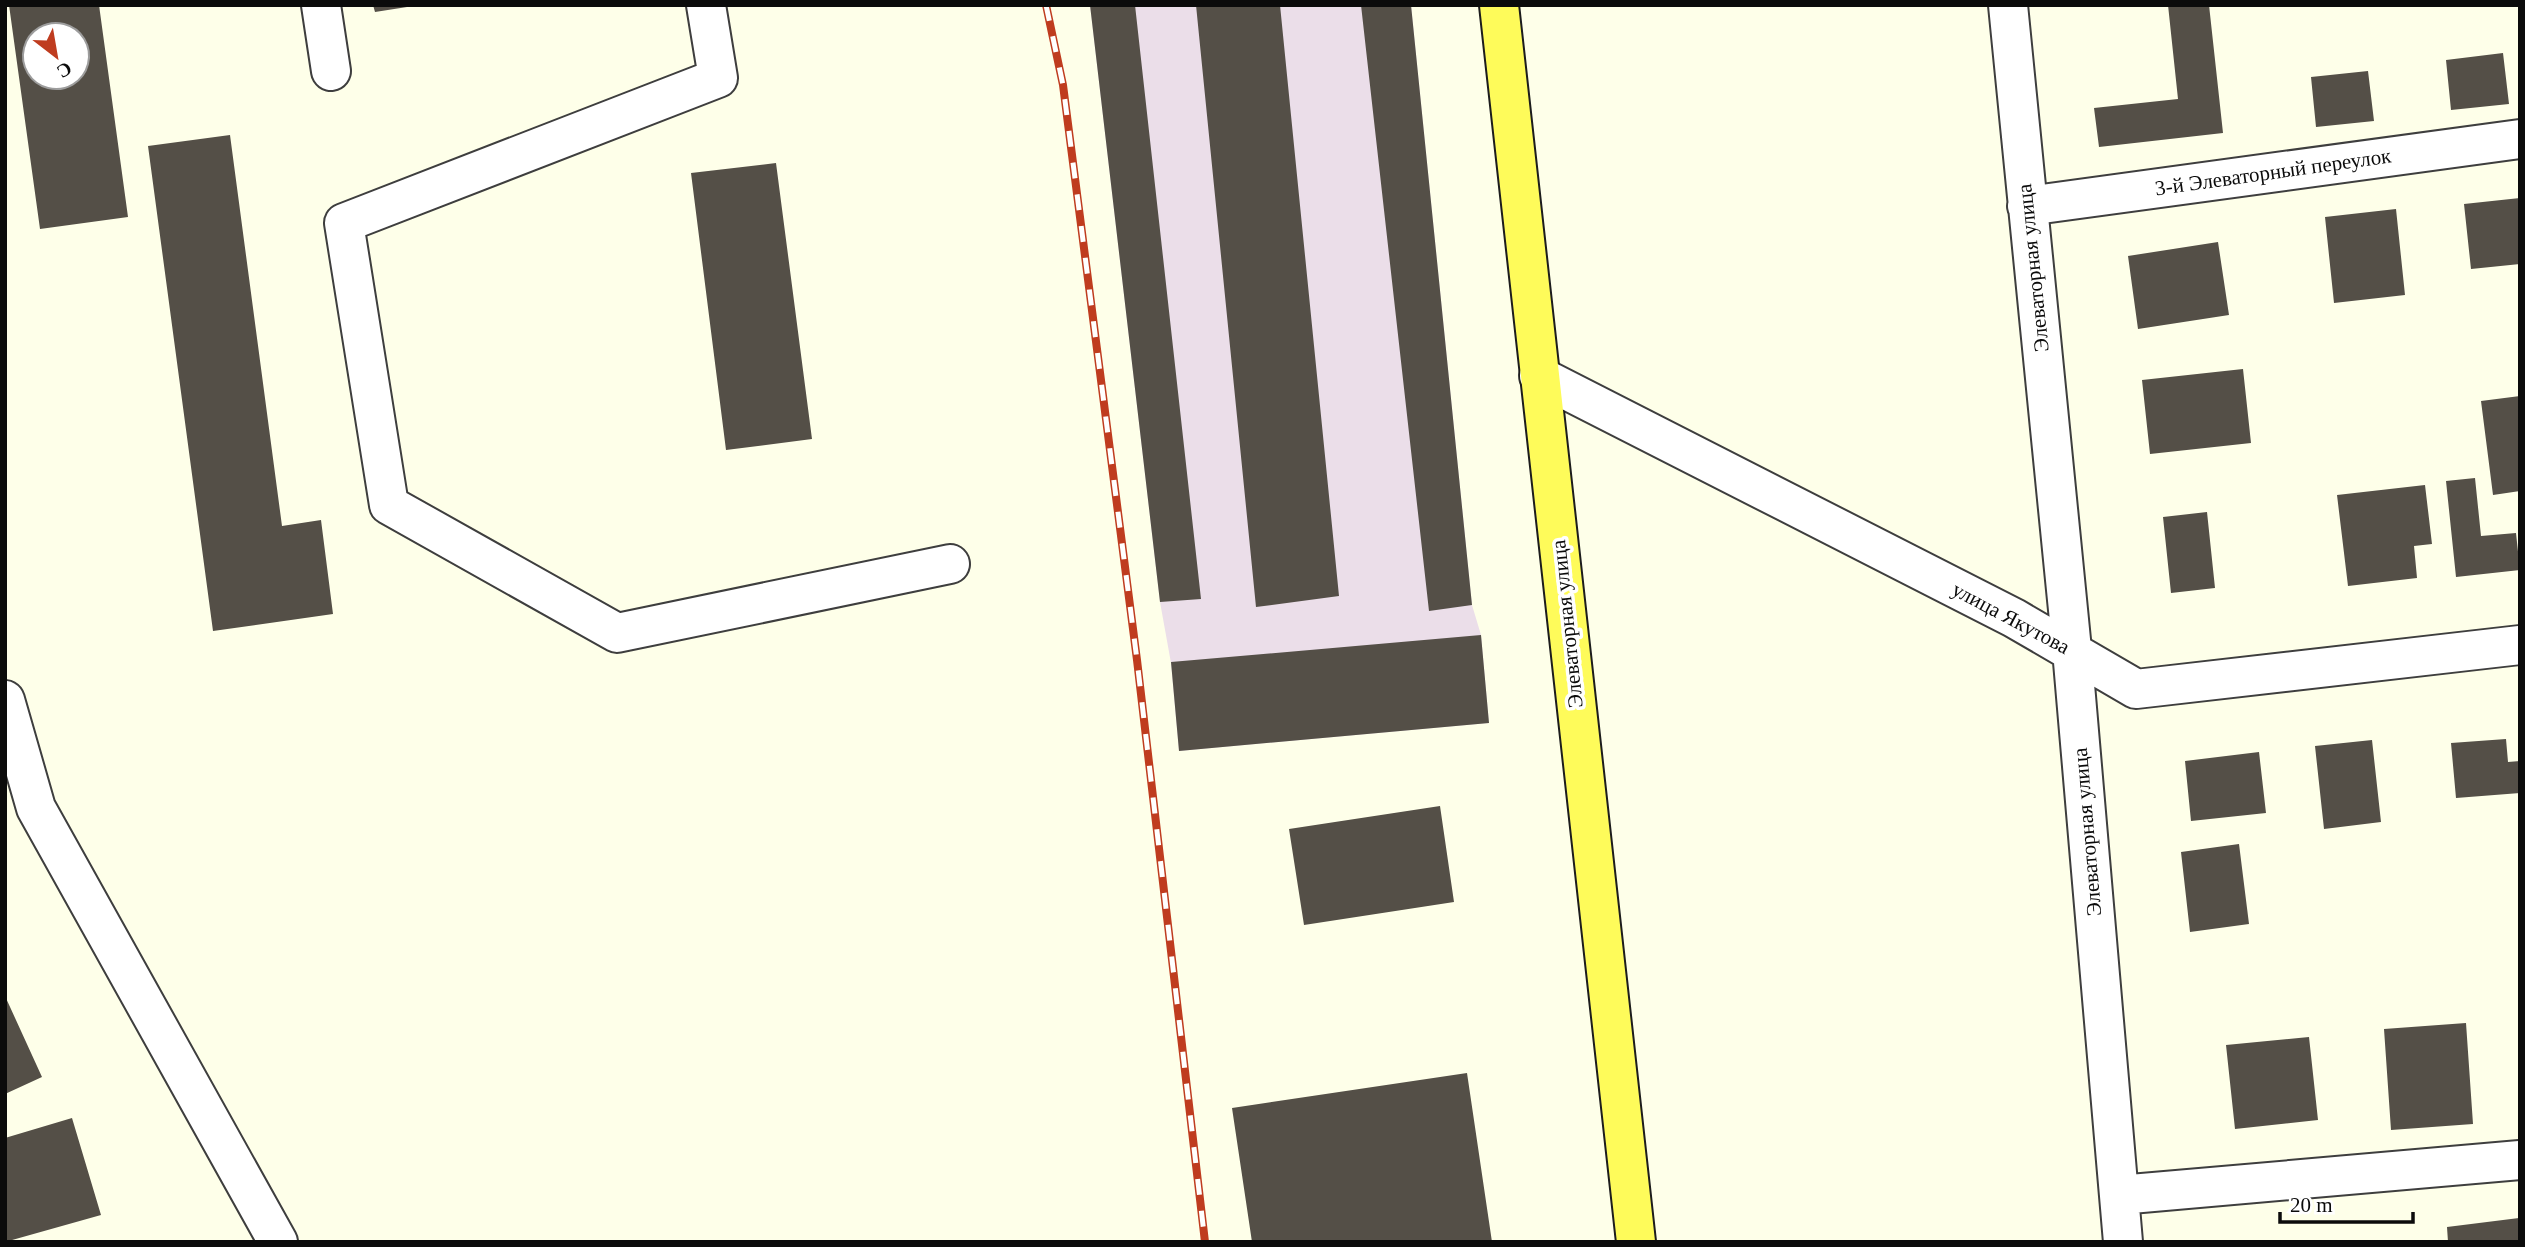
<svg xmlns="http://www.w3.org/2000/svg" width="2525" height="1247" viewBox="0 0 2525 1247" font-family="'Times New Roman',serif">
  <rect width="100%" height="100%" fill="#feffe9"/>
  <!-- industrial -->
  <path fill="#ebdee9" d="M1090,5H1411L1472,605L1481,635L1489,723L1179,751L1171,663L1160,602Z"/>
  <!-- building -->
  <path fill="#544f47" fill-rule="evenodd" d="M9,5H99L128,217L40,229ZM35,35H77V77H35Z
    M373,5H407V7L375,12Z
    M1090,5H1135L1201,599L1160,602Z
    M1196,5H1280L1339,596L1256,607Z
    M1361,5H1411L1472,605L1429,611Z
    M2168,5H2209L2223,133L2099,147L2094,108L2178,99Z
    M2503,53L2509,104L2451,110L2446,60Z
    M2368,71L2374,121L2316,127L2311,77Z
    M230,135L282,526L321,520L333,614L213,631L148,146Z
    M776,163L812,439L726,450L691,173Z
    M2520,198V264L2471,269L2464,204Z
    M2396,209L2405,295L2334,303L2325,217Z
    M2218,242L2229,315L2138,329L2128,256Z
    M2243,369L2251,443L2150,454L2142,380Z
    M2520,396V491L2493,495L2481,401Z
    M2475,478L2481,536L2516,533L2520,570L2456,577L2446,481Z
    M2425,485L2432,544L2414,546L2417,578L2348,586L2337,495Z
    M2207,512L2215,588L2171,593L2163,517Z
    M1481,635L1489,723L1179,751L1171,662Z
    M2506,739L2508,762L2520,761V793L2456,798L2451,743Z
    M2372,740L2381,822L2324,829L2315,746Z
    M2259,752L2266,813L2191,821L2185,761Z
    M1440,806L1454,902L1304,925L1289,829Z
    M2239,844L2249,924L2190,932L2181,852Z
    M5,996L42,1077L5,1094Z
    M2466,1023L2473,1124L2391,1130L2384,1029Z
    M2309,1037L2318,1120L2235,1129L2226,1045Z
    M1467,1073L1492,1242H1252L1232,1108Z
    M72,1118L101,1215L5,1242V1138Z
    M2519,1218L2520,1242H2448L2447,1227Z"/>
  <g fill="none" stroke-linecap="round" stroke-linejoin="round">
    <!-- minor casing -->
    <g stroke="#3e3e3e" stroke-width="42">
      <path id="minor" d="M321,5L331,71
        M706,5L718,78L344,223L389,505L617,633L950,564
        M2008,5L2072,650L2123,1242
        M2027,206L2520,139
        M1539,376L2014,618L2136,689L2520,645
        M5,700L36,808L278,1242
        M2119,1195L2520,1160"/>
    </g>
    <!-- major casing -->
    <g stroke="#1c1c1c" stroke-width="42">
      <path id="major" d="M1499,5L1636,1242"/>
    </g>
    <!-- minor -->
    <use href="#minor" stroke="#fff" stroke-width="38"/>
    <!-- major -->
    <use href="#major" stroke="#fefb5a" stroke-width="38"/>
    <!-- rail casing -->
    <g stroke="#bf3c1f" stroke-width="8">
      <path id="rail" d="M1046,5L1063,85L1137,660L1205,1242"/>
    </g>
    <!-- rail -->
    <use href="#rail" stroke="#fff" stroke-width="5" stroke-dasharray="16" stroke-linecap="butt"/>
  </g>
  <g text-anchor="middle" stroke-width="7" stroke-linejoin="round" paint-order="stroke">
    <!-- street labels -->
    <g font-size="21" fill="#0b0b0b" stroke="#fff">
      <text transform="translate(2273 172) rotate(-8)" y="7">3-й Элеваторный переулок</text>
      <text transform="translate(2033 268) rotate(-96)" y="7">Элеваторная улица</text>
      <text transform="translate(2011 618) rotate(28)" y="7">улица Якутова</text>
      <text transform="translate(1567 624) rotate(-96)" y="7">Элеваторная улица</text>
      <text transform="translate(2087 832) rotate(-95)" y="7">Элеваторная улица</text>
    </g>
  </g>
  <!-- border -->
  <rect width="2525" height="1247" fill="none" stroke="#0b0b0b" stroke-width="14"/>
  <!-- north arrow -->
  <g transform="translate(56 56) rotate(149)"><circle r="33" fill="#ffffff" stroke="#9d9d9d" stroke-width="2"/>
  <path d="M0-5L12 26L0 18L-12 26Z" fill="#bf3c1f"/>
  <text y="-10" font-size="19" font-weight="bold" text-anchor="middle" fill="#0b0b0b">С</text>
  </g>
  <!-- scale -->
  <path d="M2280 1212v10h133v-10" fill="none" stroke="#0b0b0b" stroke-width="3.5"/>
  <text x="2290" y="1212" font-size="21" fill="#0b0b0b" stroke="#ffffff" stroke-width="5" paint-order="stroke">20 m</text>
</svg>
